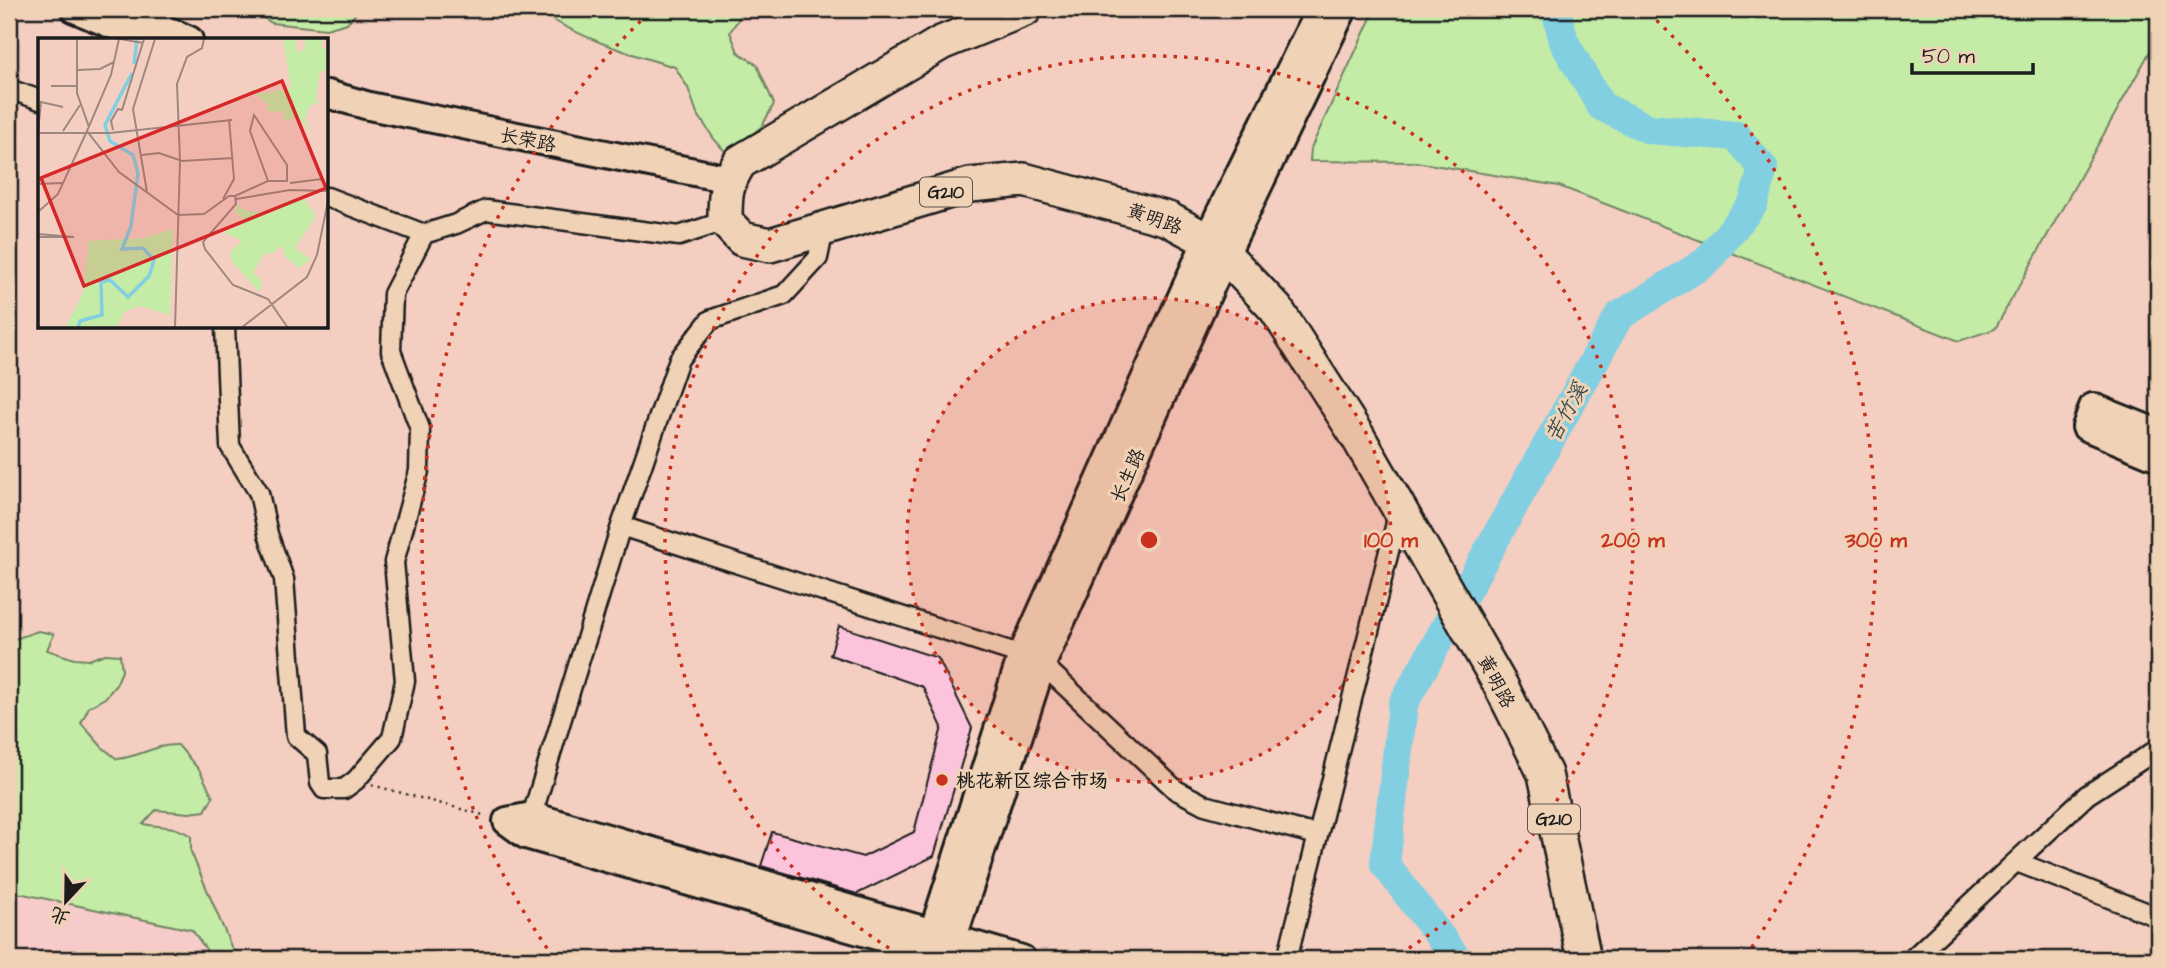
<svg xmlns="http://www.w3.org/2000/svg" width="2167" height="968" viewBox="0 0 2167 968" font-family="'Architects Daughter','LXGW WenKai TC',sans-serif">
  <rect width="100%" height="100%" fill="#f4cec1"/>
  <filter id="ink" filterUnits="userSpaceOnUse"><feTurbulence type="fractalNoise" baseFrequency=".0143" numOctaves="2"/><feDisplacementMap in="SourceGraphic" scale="14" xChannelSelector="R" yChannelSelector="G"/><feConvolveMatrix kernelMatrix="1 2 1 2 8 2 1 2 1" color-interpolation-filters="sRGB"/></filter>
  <g filter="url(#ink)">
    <!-- built -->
    <path fill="#f6cbc9" d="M9,891L192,930L213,959H9Z"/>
    <!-- green -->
    <path fill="#c4eca7" stroke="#708462" stroke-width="2" d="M248,9H360L347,23L326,29L272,23Z
      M535,9H745L730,32L738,52L757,65L774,104L762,126L729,156L714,139L697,113L688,88L675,67C626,53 577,37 535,9Z
      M1375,9H2158V37L1995,329L1959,341L1559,186L1416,162L1310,161L1311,148Z
      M38,631L54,634L47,650L74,659L89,660L105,654L120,655L122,671L116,685L105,698L89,707L81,723L102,747L117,759C140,757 156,744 178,745L200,771L213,797L205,811L189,813L156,810L143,824C163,828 173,824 191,836V852L225,932L232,949L244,959H213L192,930L9,891V641Z"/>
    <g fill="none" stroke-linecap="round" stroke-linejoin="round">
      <!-- river -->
      <path stroke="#82cfe1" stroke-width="30" d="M1457,959L1385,864L1403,704L1619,316L1706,262L1753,204L1763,168L1736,136L1649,129L1601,106L1564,42L1556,9"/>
    </g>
    <!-- building -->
    <path fill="#fcc4dc" stroke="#1c1c1c" stroke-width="2" d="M839,626L938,658L972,728L934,856L857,894L761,866L772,832L863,857L914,832L942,727L923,687L830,655Z"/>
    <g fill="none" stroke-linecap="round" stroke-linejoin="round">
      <!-- street casing -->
      <g stroke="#1c1c1c" stroke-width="23">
        <path id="street" d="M9,89L40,100
          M327,197L424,234L456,224L486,210L679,236L725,221
          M225,327L230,446L259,493L268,534L284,579L296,736L317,754L320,783L324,789H344L356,780L392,738L405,681L394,562L419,471L420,429L391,351L393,294L424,234
          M621,526L1022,655L1042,664L1176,790L1205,805L1317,835
          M529,825L621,526L679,359L710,320L784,295L818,258L824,229
          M2017,862L2158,917
          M1287,959L1399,511
          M1912,959L2087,795L2158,749"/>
      </g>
      <!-- secondary casing -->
      <g stroke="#1c1c1c" stroke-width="32">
        <path id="secondary" d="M75,9L148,40
          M130,14L189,40
          M327,94L369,106L729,179
          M2158,433L2093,407L2086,427L2158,457
          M507,821L532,816L1022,959
          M507,821L526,835L943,955
          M927,951L1022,655L1207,240L1320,9
          M947,956L1042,664L1225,255L1343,9"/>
      </g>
      <!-- highway casing -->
      <g stroke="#1c1c1c" stroke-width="38">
        <path id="highway" d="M1025,9L941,43L740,162C725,185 725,195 725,221L742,239L770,245L970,185L1024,180L1168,219L1207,240L1225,255L1276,309L1358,437L1501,686L1545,774L1584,959"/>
      </g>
      <!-- path -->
      <path stroke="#1c1c1c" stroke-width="2.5" stroke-dasharray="2 5" stroke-linecap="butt" d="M372,785L487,816"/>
      <!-- street -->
      <use href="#street" stroke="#f0d2b6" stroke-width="18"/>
      <!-- secondary -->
      <use href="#secondary" stroke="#f0d2b6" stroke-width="26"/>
      <!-- highway -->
      <use href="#highway" stroke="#f0d2b6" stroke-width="33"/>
    </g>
  </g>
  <!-- distance rings -->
  <circle cx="1149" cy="540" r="242" fill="#c8321e" fill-opacity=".12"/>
  <g fill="none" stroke="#c8321e" stroke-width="3.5" stroke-dasharray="3.5 7">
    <circle cx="1149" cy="540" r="242"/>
    <path d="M907 959A484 484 0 1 1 1391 959"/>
    <path d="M553 957A727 727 0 0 1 649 13M1649 13A727 727 0 0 1 1745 957"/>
  </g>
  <!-- markers -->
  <circle fill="#c8321e" stroke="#f0d2b6" stroke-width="2.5" cx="942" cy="780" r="7"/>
  <g text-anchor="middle" stroke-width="6" stroke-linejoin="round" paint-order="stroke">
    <!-- shield labels -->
    <g fill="#f0d2b6" stroke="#5c534a" stroke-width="2">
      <rect x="920" y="177.5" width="52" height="29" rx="5"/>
      <rect x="1528" y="804.5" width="52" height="29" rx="5"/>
    </g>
    <g font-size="18" font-weight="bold" fill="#1c1c1c">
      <text x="946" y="198">G210</text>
      <text x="1554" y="825">G210</text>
    </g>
    <!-- street labels -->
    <g font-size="19" fill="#1c1c1c" stroke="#f0d2b6">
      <text transform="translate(528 139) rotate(11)" y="7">长荣路</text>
      <text transform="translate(1155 218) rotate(20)" y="7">黄明路</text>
      <text transform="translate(1127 475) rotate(-66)" y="7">长生路</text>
      <text transform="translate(1497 681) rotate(62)" y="7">黄明路</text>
    </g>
    <!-- poi labels -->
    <g font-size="19" font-weight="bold" fill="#1c1c1c" stroke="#f0d2b6" text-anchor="start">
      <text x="956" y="787">桃花新区综合市场</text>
    </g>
    <!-- water labels -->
    <g font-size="21" font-style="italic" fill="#36494d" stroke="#f0d2b6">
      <text transform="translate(1566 412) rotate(-61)" y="7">苦竹溪</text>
    </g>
  </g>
  <!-- overview -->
  <g transform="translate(38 38)">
    <rect width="290" height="290" fill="#f4cec1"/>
    <path d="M245,1L258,2L259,15L267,11V1H285L283,10L290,11V32L282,34L278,61L287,68L279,64L271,69L267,81L273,93L260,79L245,83L246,73L231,74L228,69L234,66H229L210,48L224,56L253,50ZM250,162H267L278,178L257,210L273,221L261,230L247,219L245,207L234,216L228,214L215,234L224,243L221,254L193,222L192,214L204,203L185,194L203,188L205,180L197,174L199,166L209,173L235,175ZM135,191L132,277L102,268L86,274L78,290H27L45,255L51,203L106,200Z" fill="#c4eca7"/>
    <path fill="none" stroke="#82cfe1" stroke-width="3.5" d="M96,26L99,1M40,290L42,283L64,277L63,244L72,242L90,259L111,238L116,222L105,210L84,211L93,188L100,135L95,117L72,103L67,87L94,35"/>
    <path fill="none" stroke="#9e877f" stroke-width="2" d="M39,1V55L51,89M81,1L73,37L49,93L81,134L140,177L166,176L191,158H197L198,166L165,204L167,211L195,247L230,261L250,290M82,1L105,5M39,32L62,31L76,24M13,48H39M75,92L73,83L80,71L84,72L106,1M25,93L42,67M0,94L3,64L25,69M0,95H72L194,82M104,117L121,115L144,123L195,120M252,145L284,141M0,146L24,145M109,154L95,71L117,1M197,158L230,143L212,93L216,77L249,127V143H230M185,161L196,141L191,81M198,161L252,152L291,153M0,174L20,156L49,93M0,196L36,199H0M137,290L142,123L139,46L149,19L164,10L166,1M203,290L269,239L279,217L291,158"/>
    <path fill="#d62828" fill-opacity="0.15" stroke="#d62828" stroke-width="3.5" d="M244,43L288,150L46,248L3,140Z"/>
    <rect width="290" height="290" fill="none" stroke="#1c1c1c" stroke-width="3.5"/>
  </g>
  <circle cx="1149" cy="540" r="10" fill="#c8321e" stroke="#f0d2b6" stroke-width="3.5"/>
  <g font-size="21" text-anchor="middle" font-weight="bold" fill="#c8321e" stroke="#f0d2b6" stroke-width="6" stroke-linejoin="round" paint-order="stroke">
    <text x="1391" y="547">100 m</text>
    <text x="1633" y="547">200 m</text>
    <text x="1876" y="547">300 m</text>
  </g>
  <!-- margin -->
  <rect width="2167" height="968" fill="none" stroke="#f0d2b6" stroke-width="35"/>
  <rect x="18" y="18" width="2132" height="933" fill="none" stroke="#1c1c1c" stroke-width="2.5" filter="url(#ink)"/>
  <!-- north arrow -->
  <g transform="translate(66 901) rotate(202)" stroke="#f0d2b6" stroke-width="5" paint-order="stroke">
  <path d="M0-5L12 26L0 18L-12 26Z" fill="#1c1c1c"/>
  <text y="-10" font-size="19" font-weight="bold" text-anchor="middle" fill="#1c1c1c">北</text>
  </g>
  <!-- scale -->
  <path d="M1912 63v10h121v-10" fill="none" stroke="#1c1c1c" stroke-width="3.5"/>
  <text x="1922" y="63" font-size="21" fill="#1c1c1c" stroke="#f0d2b6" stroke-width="5" paint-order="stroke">50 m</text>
</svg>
